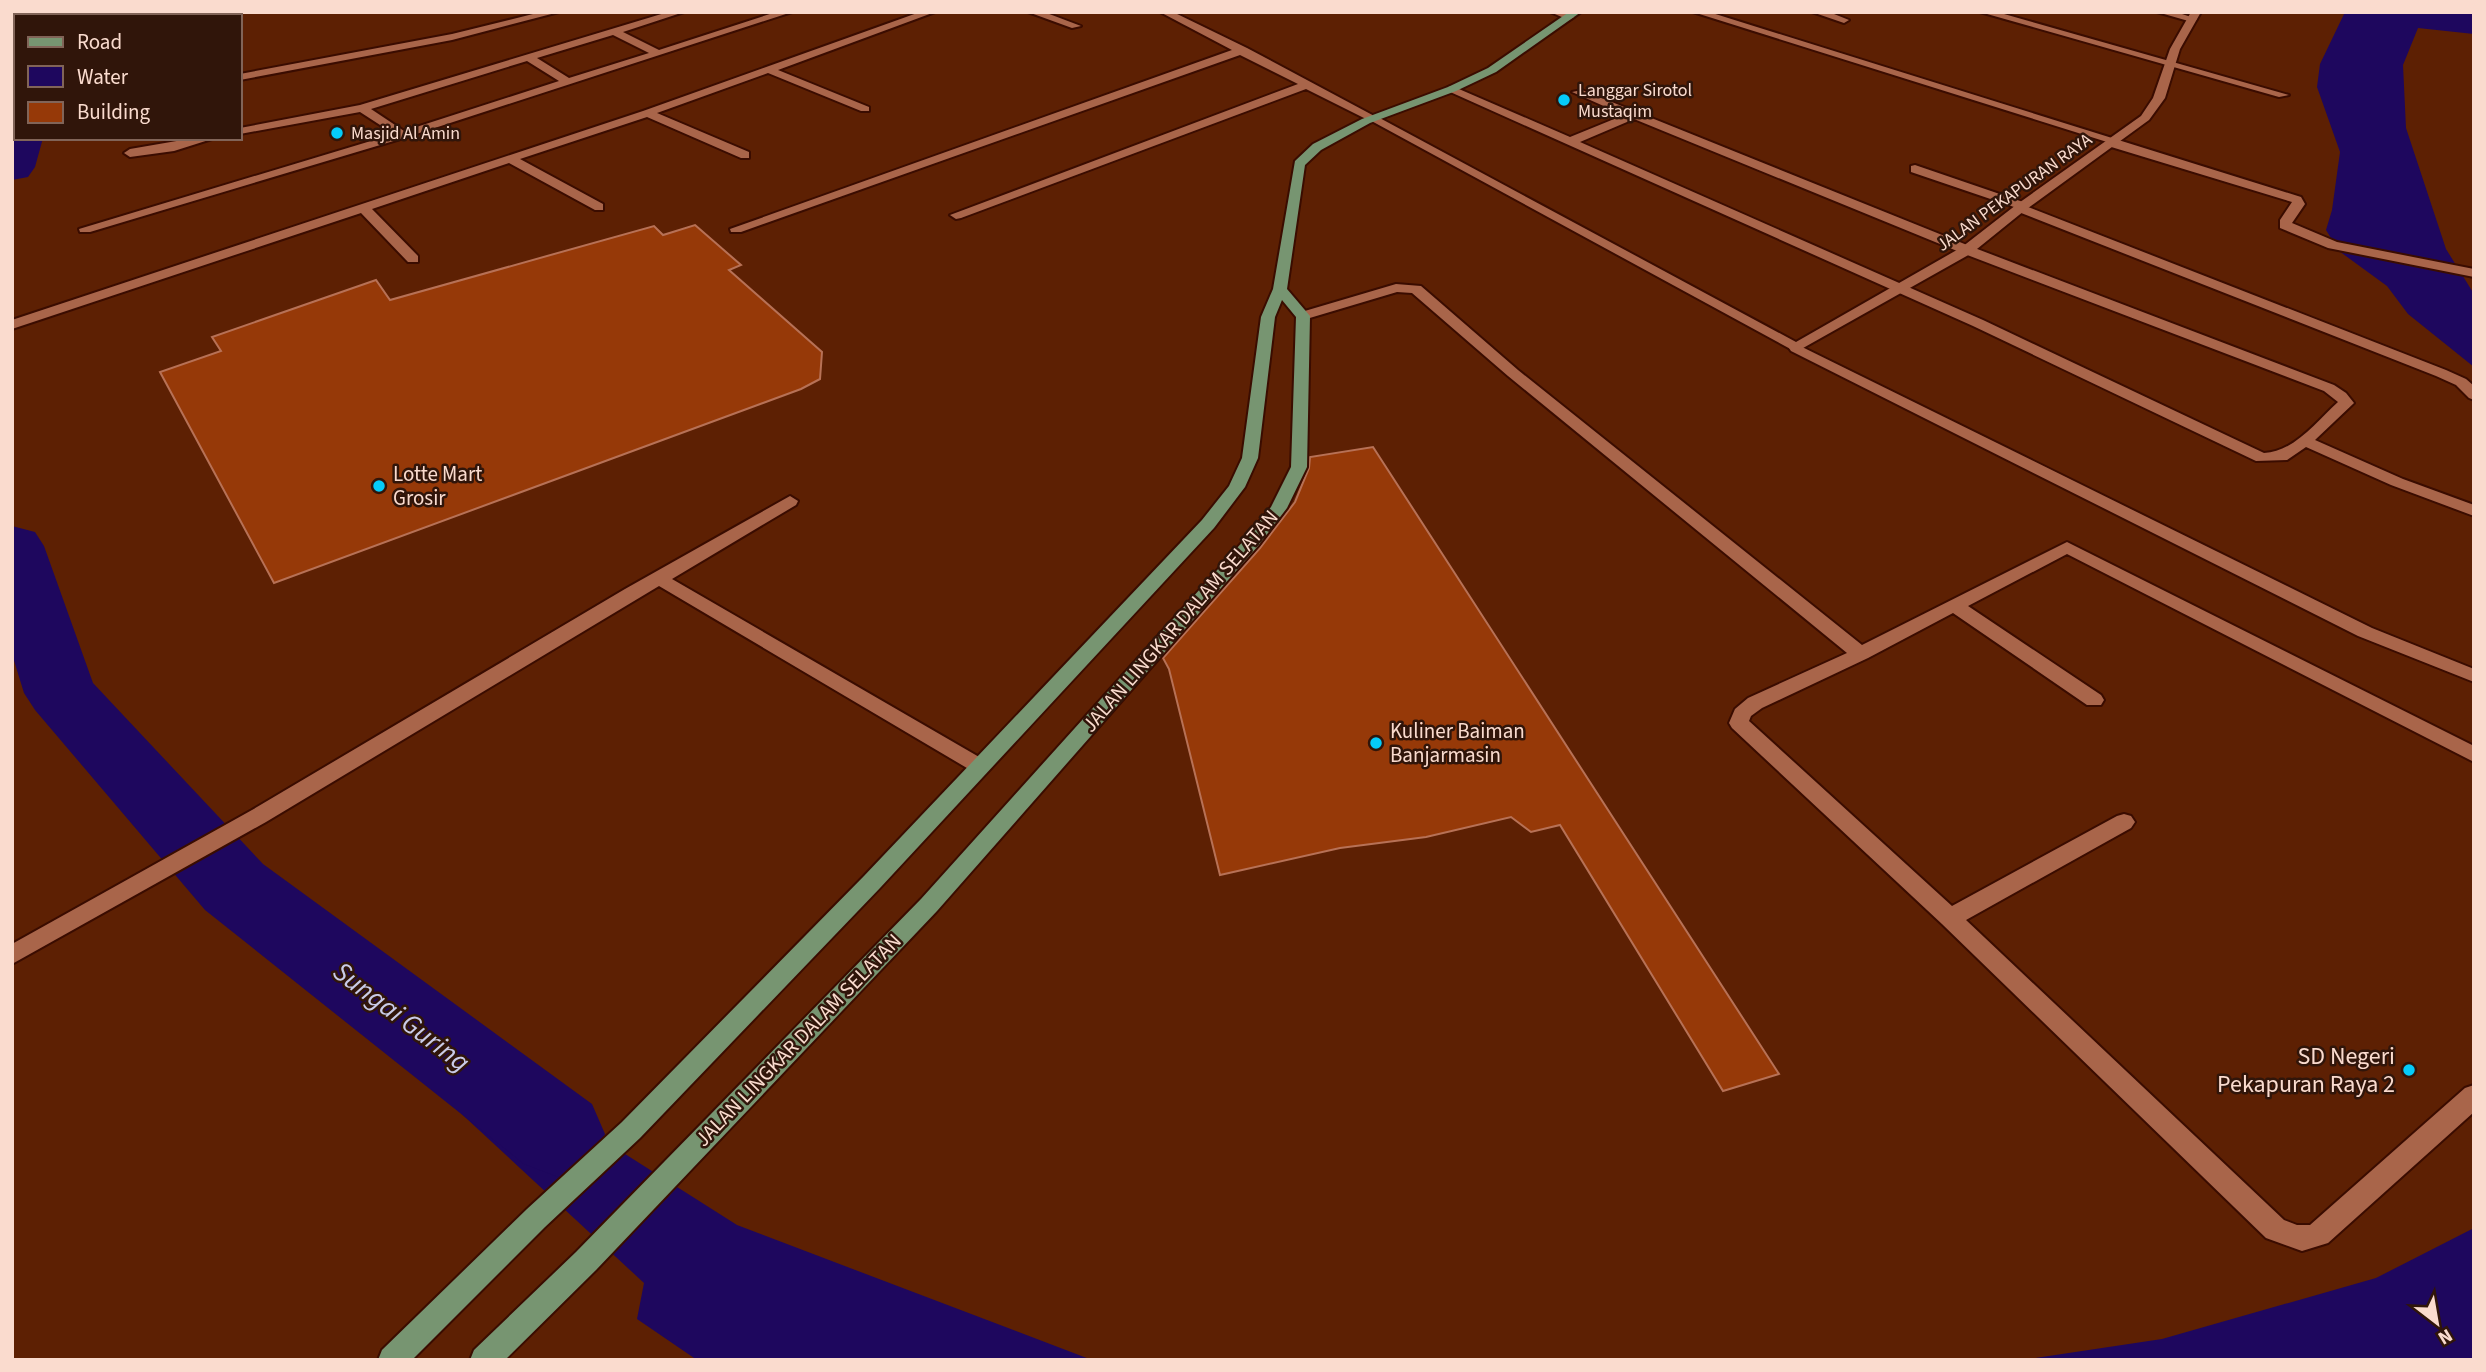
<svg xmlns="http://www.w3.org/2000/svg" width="2486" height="1372" viewBox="0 0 2486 1372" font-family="'Source Sans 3',sans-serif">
  <rect width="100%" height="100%" fill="#5d2003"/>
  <!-- water -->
  <path fill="#1e075e" d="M2345,12H2474V34L2418,28L2403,65L2406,128L2446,249L2474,294V367L2408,314L2387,286L2339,251L2326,230L2332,210L2340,152L2317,87L2320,64Z
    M488,1067L737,1225L1092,1360H697L637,1319L644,1283L453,1106Z
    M2474,1228V1360H2022L2162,1339L2376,1278Z"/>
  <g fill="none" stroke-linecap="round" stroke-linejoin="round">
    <!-- river -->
    <path fill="#1e075e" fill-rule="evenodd" d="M101,12H139L137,16H99Z
      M16,126V138H43L35,167L28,177L12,180V127Z
      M12,526L35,532L44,546L93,683L263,864L592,1104L605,1134L592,1164L558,1177L524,1164L205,910L35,710L24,693L12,654Z"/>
  </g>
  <!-- building -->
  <path fill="#963908" stroke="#b77156" stroke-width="2" d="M695,225L741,265L729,270L822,352L820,379L801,389L274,583L160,372L221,351L212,337L376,280L390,300L654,226L663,235Z
    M1373,447L1779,1074L1723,1091L1560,825L1531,832L1511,817L1426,837L1340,848L1220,875L1169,669L1163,658L1260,548L1295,502L1309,468L1310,457Z"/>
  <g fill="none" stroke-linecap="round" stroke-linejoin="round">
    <!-- minor casing -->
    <g stroke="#3a0c00" stroke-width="4">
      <path id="minor" d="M197,12H207L204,16H194Z
        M541,12H559L452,40L240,80V74L452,34Z
        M668,12H684L623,32L659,50L776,12H792L407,137L90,232H80L79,229L394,134L360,112L240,134V128L360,105ZM613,35L649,53L569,78L537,58ZM527,61L559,81L404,131L371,109Z
        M920,12H935L778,70L869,107V111H861L768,73L657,113L749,152V158H741L647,117L520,159L603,204V210H595L509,163L372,209L418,256V262H408L361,213L12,329V320L643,111Z
        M1028,12H1044L1081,26L1072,28Z
        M1160,12H1173L1247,48L1378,118L1368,120L1306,89L961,218L956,219L950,215L1298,84L1240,55L741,232H731L730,229L1232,50Z
        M1550,12H1565L1574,17L1569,20Z
        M1693,12H1709L2301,197L2305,204L2292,223L2337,242L2474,269V277L2328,248L2280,228V220L2292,202L2108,146L2107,142Z
        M1812,12H1829L1849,20L1844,23Z
        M1980,12H1997L2289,95L2279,97Z
        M2157,12H2176L2197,19L2192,22Z
        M1452,86L1570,137L1624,115L1572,92L1582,90L1972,247L2334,385L2346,393L2354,403L2315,440L2403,479L2474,505V516L2391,485L2306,447L2287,460L2256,461L1973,326L1448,91V87ZM1634,119L1962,253L2324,391L2338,402C2317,421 2294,452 2264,453L1983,320L1580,142Z
        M194,138H215L174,151L130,157L124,153L130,149Z
        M1915,165L2026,203L2028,207L2446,370L2466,379L2474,386V400L2469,398L2456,385L2436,376L2016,211L2014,207L1911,172V166Z
        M1396,284L1421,286L1518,370L1862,645L2067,542L2474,746V762L2067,554L1968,606L2101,695L2104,700L2101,705H2087L1953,613L1868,658L1762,708L1751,716L1749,721L1952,906L2117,816L2124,814L2131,816L2135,822L2131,828L1966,920L2284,1220L2297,1225H2310L2465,1088L2474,1085V1112L2328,1243L2302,1251L2266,1238L1942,924L1732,728L1729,723L1735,709L1748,698L1847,653L1508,376L1412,293L1397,292L1303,320L1296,316L1298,313Z
        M1796,344L2372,628L2474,669V682L2358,636L1791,351L1789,348L1791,345Z
        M790,496L798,501L796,505L672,579L986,761L989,766L986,771L979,773L972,771L659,586L266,822L12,964V944L252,810L625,589Z"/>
    </g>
    <!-- tertiary casing -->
    <g stroke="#3a0c00" stroke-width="4">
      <path id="tertiary" d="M2191,12H2201L2180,49L2165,98L2149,120L2024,211L1972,253L1796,352L1366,118L1376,116L1796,342L1962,247L2016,205L2141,116L2153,98L2170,49Z"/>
    </g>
    <!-- primary casing -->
    <g stroke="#3a0c00" stroke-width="4">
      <path id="primary" d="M1569,12H1581L1496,72L1456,91L1370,123L1321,150L1305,165L1287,289L1310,316L1307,467L1287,508L1258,546L937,911L596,1270L505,1360H470L474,1350L576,1252L921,899L1246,538L1271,507L1291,467L1296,317L1282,300L1275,317L1258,458L1245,487L1214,528L880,888L640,1138L545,1227L412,1360H378L382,1350L527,1209L622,1122L864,876L1202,520L1229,486L1242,458L1261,317L1273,289L1295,161L1313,144L1362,119L1448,87L1488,68Z"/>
    </g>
    <!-- minor -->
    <use href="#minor" fill="#a9654a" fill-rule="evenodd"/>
    <!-- tertiary -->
    <use href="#tertiary" fill="#a9654a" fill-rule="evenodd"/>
    <!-- primary -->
    <use href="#primary" fill="#779571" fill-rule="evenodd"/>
  </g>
  <!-- markers -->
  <g fill="#05cbf9" stroke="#30150a" stroke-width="2.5">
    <circle cx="1564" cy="100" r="7"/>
    <circle cx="337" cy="133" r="7"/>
    <circle cx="379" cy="486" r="7"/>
    <circle cx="1376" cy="743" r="7"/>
    <circle cx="2409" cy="1070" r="7"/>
  </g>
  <g text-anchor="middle" stroke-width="5" stroke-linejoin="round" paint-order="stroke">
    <!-- far-poi labels -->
    <g font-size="18" fill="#fadbce" stroke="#30150a" text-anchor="start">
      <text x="1578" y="96">Langgar Sirotol<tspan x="1578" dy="21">Mustaqim</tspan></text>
      <text x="351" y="139">Masjid Al Amin</text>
    </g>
    <!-- far-street labels -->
    <g font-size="18" fill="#fadbce" stroke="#30150a">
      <text transform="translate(2014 192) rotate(-36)" y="6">JALAN PEKAPURAN RAYA</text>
    </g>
    <!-- poi labels -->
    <g font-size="21" fill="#fadbce" stroke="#30150a" text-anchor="start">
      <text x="393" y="481">Lotte Mart<tspan x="393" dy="24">Grosir</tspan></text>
      <text x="1390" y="738">Kuliner Baiman<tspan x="1390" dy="24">Banjarmasin</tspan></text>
    </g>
    <!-- street labels -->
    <g font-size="21" fill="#fadbce" stroke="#30150a">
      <text transform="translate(1180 621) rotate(-49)" y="7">JALAN LINGKAR DALAM SELATAN</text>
      <text transform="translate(798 1040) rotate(-46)" y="7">JALAN LINGKAR DALAM SELATAN</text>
    </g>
    <!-- near-poi labels -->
    <g font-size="24" fill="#fadbce" stroke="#30150a" text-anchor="end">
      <text x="2395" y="1064">SD Negeri<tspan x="2395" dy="28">Pekapuran Raya 2</tspan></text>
    </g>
    <!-- near-water labels -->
    <g font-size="28" font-style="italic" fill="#c9cbe8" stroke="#30150a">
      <text transform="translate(402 1016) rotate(37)" y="10">Sungai Guring</text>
    </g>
  </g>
  <!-- border -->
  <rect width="2486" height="1372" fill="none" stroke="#fadbce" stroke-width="28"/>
  <!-- legend -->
  <rect x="14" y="14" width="228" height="126" fill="#30150a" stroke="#816458" stroke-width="2"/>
  <rect x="28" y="37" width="35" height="10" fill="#779571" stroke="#816458" stroke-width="2"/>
  <text x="77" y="49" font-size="21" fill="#fadbce">Road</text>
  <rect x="28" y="66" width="35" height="21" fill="#1e075e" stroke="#816458" stroke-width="2"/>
  <text x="77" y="84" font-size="21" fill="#fadbce">Water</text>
  <rect x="28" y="102" width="35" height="21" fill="#963908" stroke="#816458" stroke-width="2"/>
  <text x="77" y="119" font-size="21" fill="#fadbce">Building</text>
  <!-- north arrow -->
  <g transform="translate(2437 1323) rotate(149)" stroke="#30150a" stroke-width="5" paint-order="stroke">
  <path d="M0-5L12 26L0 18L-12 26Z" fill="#fadbce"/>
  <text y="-10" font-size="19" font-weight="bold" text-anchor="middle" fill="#fadbce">N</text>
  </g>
</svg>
